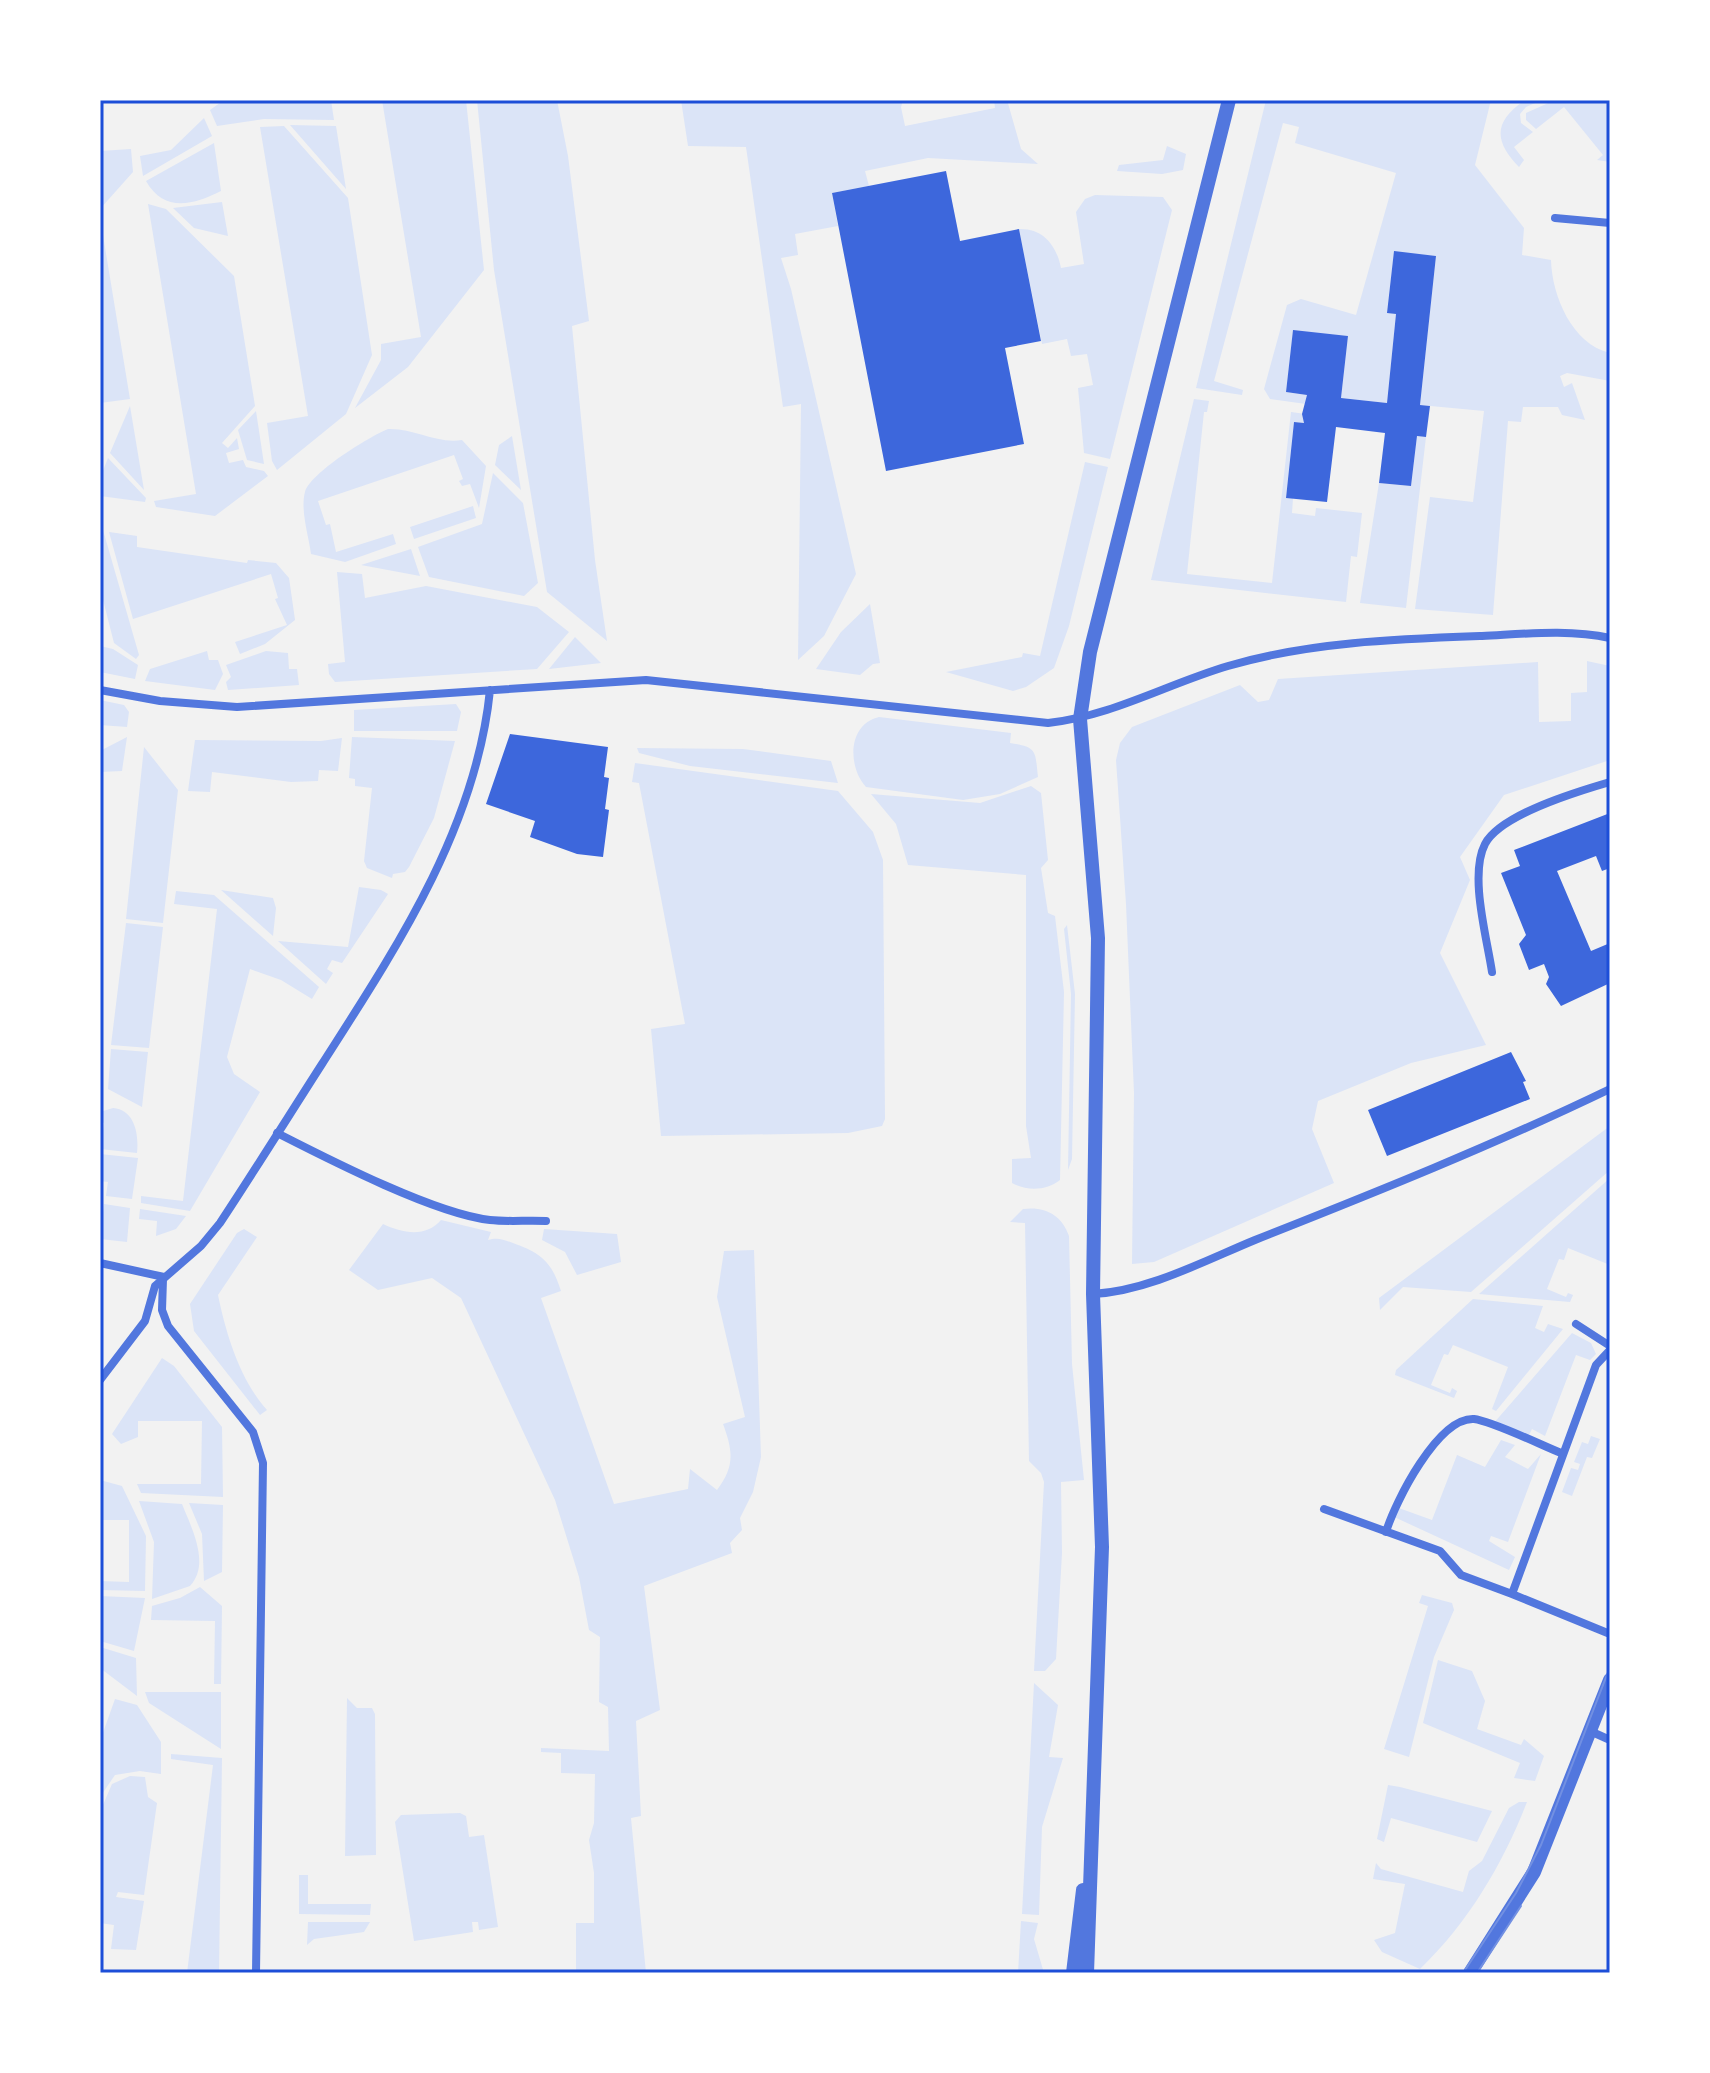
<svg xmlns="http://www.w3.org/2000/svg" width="1710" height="2073" viewBox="0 0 1710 2073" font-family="Helvetica,sans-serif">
  <rect width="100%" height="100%" fill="#f2f2f2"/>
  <!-- green -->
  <path fill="#dbe4f7" d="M224,100H331L334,120L264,119L217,126L210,110Z
    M382,100H466L484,270L408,367L355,408L381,360V344L421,337Z
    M477,100H557L568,156L589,321L572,326L595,560L607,641L547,592L494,270Z
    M681,100H903L901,107L905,126L995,108L994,100H1007L1021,149L1038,164L928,158L865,171L869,186L832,193L838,226L795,234L798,255L781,258L791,289L856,574L824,636L798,660L801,404L783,407L746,147L688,146Z
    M1266,100H1491L1475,165L1524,228L1522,255L1551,260C1552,296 1572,344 1610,353V381L1567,373L1560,376L1564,387L1572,383L1585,420L1562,415L1558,407H1523L1521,422L1508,421L1493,615L1415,609L1430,497L1473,502L1484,411L1420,405L1436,256L1394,252L1387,312L1396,314L1387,403L1341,398L1348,336L1293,331L1286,392L1307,395L1306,404L1270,399L1264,389L1287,305L1301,299L1356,315L1396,173L1295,143L1299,127L1283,123L1214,381L1243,390L1242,395L1196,388Z
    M1525,100H1542L1526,107L1520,114L1521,123L1533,132L1514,147L1524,160L1519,167C1494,141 1493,122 1525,100Z
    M1555,100H1610V162L1597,160L1603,155L1564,107L1536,129L1526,120V113Z
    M204,118L212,136L143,176L140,156L171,150Z
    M290,125L336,126L346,189Z
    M284,126L348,198L372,355L346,414L277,470L272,461L267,423L308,416L260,127Z
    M214,143L221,191C193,205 164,213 146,181Z
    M1167,146L1186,154L1183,170L1162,174L1117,171L1119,165L1163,160Z
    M131,149L133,172L100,209V151Z
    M1095,195L1163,197L1172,210L1110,459L1084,453L1078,388L1093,385L1087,354L1071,356L1067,339L1042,344L1019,229C1044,228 1057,247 1061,268L1084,264L1076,212L1085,199Z
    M222,202L228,236L194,228L173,208Z
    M148,204L166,209L234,276L255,406L222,443L228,448L237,438L239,449L226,453L229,463L243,460L246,467L264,471L268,476L215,516L156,507L154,501L196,494Z
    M100,217L130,399L100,403Z
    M1194,399L1209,401L1207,412H1204L1187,574L1272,583L1291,412L1305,414L1304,423L1294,422L1286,497L1293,498L1292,513L1315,516L1316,508L1362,513L1357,557L1351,556L1346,602L1151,580Z
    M130,406L144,490L110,453Z
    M256,411L264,464L247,460L238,430Z
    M388,429C414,428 436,444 462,440L486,466L479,508L470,484L462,486L459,481L463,479L454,455L318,501L326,525L330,524L336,552L393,534L396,544L345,562L311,554C309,537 300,510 305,492C310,473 370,436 388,429Z
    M512,436L521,490L495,465L499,445Z
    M1417,436L1426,437L1406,608L1360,603L1379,483L1411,486Z
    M108,458L146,498L145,502L100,496V478Z
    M1085,462L1108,467L1069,626L1054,668L1026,687L1013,691L946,672L1022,657L1023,653L1040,656Z
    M493,473L523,503L538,583L524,596L429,577L418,547L482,524Z
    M473,506L476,518L414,539L410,527Z
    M100,530H103L139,655L136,659L114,643L100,588Z
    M109,532L137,536V547L247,563L248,560L276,563L289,578L295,620L265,644L240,654L235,642L287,625L275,599L278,598L271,574L133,619Z
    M411,549L420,576L361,565Z
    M337,572L362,574L365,598L426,586L537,607L569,632L537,669L335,682L329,674L328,664L345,662Z
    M870,604L880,663L873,664L860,675L816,669L841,632Z
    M575,637L601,663L549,669Z
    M100,646L113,649L138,665L135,679L100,672Z
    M207,651L209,660H218L223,674L215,690L145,681L150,669Z
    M266,651L288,653L289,669H297L299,685L228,690L226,682L231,677L226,665Z
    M1587,661L1610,666V760L1504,795L1460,857L1470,880L1440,953L1486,1045L1411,1063L1318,1101L1312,1129L1334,1183L1154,1262L1132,1264L1134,1093L1126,904L1116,760L1120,743L1132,727L1240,685L1258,702L1269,700L1278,679L1538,662L1539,722L1571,721V693L1587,692Z
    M100,700L124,705L129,712L127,727L100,725Z
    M456,704L461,712L457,731H354V710Z
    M879,717L1011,733L1010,743C1038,747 1035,751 1038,777L1000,794L963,800L866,787C847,766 848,724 879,717Z
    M127,737L122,771L100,772V751Z
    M352,737L455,741L434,818L409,867L405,872L393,874L392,878L367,868L364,861L372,788L355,786V779L349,778Z
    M342,738L338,771L319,770L318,781L291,782L212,772L210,792L188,791L195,740L321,741Z
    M144,747L178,790L163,923L126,919Z
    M637,748L743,749L831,761L838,783L690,766L639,753Z
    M635,763L838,791L873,832L883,860L885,1119L882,1126L848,1133L661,1136L651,1029L685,1024L639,783L632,782Z
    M1031,786L1041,793L1048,860L1041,868L1048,913L1055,916L1064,992L1060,1180C1047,1191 1026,1191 1012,1183V1159L1031,1158L1026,1126V875L908,865L896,824L871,794L980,803Z
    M359,887L381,890L388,894L342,963L332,960L327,969L333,973L326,984L278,941L348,947Z
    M221,890L273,898L276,908L273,936Z
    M176,891L214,895L319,987L312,999L281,980L250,969L227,1057L234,1074L260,1092L190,1211L141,1203V1196L183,1201L217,909L174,904Z
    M126,923L163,927L149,1048L111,1045Z
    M1067,925L1075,994L1072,1159L1068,1170L1071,994L1064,929Z
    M111,1049L148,1052L142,1107L108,1089Z
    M113,1108C135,1110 139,1134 137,1153L100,1149L104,1123L100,1122V1112Z
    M1610,1126V1170L1471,1292L1403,1287L1380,1310L1379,1298Z
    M100,1154L138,1158L132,1199L106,1196L108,1182L100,1181Z
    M1610,1178V1265L1568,1248L1564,1260L1559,1259L1547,1289L1566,1297L1568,1293L1573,1295L1570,1302L1479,1294Z
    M104,1204L130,1208L127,1242L100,1239Z
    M140,1209L186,1216L176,1229L156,1236L157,1221L139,1219Z
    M1023,1209C1045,1206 1062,1215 1069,1236L1072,1364L1084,1480L1061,1482L1062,1553L1056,1659L1045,1671H1034L1044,1482L1041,1473L1029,1461L1025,1223L1010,1222Z
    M441,1220L491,1232L488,1240C498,1237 504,1240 513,1243C541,1253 552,1262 561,1291L541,1298L614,1504L688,1489L690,1469L717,1490C735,1466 733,1451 723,1424L745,1417L717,1297L724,1251L754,1250L761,1457L753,1492L740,1518L742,1530L730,1543L732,1553L644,1586L660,1710L636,1721L641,1816L631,1818L646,1973H576V1923H594V1873L589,1840L594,1823L595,1774L561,1773V1753L541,1752V1748L609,1751L608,1707L599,1702L600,1637L589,1630L579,1577L555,1500L461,1298L432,1278L378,1290L349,1270L383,1224C402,1233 426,1238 441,1220Z
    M244,1229L257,1237L218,1295C226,1334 240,1380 267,1410L260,1415L194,1331L190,1304L237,1233Z
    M544,1229L617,1234L621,1262L577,1275L565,1252L542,1240Z
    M1473,1299L1543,1306L1535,1328L1544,1332L1548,1324L1563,1329L1496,1411L1492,1409L1508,1367L1453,1345L1448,1355L1444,1354L1431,1385L1450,1393L1452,1388L1457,1391L1454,1398L1395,1375L1396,1370Z
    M1572,1333L1591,1343L1596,1354L1590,1360L1576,1355L1545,1436L1532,1429L1528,1437L1493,1424Z
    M162,1358L174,1366L222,1427L223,1497L141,1493L137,1484H201L202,1421H138V1437L121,1444L112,1434Z
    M1591,1436L1600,1439L1592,1458L1587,1457L1572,1496L1562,1492L1571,1468L1578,1470L1580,1464L1574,1462L1582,1442L1588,1444Z
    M1501,1440L1515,1445L1505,1457L1528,1469L1541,1454L1508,1542L1491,1536L1489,1541L1515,1557L1509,1570L1392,1516L1396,1507L1432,1520L1457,1455L1485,1467Z
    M100,1480L122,1486L146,1536L145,1591L100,1590V1581L129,1582V1520H100Z
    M139,1501L182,1504C191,1527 211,1564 190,1586L152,1599L154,1542Z
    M189,1503L223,1505L222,1572L204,1581L202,1534Z
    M200,1587L222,1606L221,1684H214L215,1621L151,1620L152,1606L180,1598Z
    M1422,1595L1452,1603L1454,1610L1434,1657L1409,1757L1384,1749L1428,1606L1419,1603Z
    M100,1596L145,1598L134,1651L100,1641Z
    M100,1647L136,1658L137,1696L100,1668Z
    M1438,1660L1472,1671L1485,1701L1477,1729L1521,1745L1524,1739L1544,1756L1535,1781L1514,1778L1520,1763L1423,1723Z
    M1034,1683L1058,1705L1049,1757L1063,1758L1042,1827L1039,1915L1022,1914Z
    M145,1692H221V1749L149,1703Z
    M347,1698L357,1708H372L375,1714L376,1855L345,1856Z
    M115,1699L137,1705L161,1742V1774L140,1771L115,1775L100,1797V1741Z
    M171,1754L222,1758L219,1973H187L213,1765L171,1759Z
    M130,1776L145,1777L148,1797L157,1803L144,1895L118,1892L116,1897L144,1901L136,1950L111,1949L114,1925L100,1923V1812L112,1784Z
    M1388,1785L1400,1787L1492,1811L1477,1842L1391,1818L1384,1842L1377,1839Z
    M1519,1802H1527C1503,1864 1468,1923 1420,1969L1382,1952L1374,1940L1395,1933L1405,1884L1373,1879L1376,1863L1381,1869L1463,1892L1469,1871L1482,1861L1509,1808Z
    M460,1813L466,1816L469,1837L484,1835L498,1927L479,1930L478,1922H472L473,1932L414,1941L395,1822L401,1815Z
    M299,1875H308V1904H371L370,1915L299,1914Z
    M1021,1921L1038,1923L1034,1939L1044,1973H1018Z
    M308,1922H370L364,1932L314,1939L307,1945Z"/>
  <!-- building -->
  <path fill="#3d67dc" d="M946,171L960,241L1019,229L1041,341L1005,348L1024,444L886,471L832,193Z
    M1394,251L1436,256L1420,405L1430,406L1426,437L1417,436L1411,486L1379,483L1385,433L1336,427L1327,502L1286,498L1294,422L1304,423L1302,414L1307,395L1286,392L1293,330L1348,336L1341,398L1387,403L1396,314L1387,313Z
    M510,734L608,747L604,777L609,778L605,809L609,810L603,857L577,854L530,837L535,821L486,804Z
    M1610,813V868L1602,871L1596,856L1557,871L1591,951L1610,943V983L1561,1006L1546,984L1549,977L1544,964L1529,970L1519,944L1526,935L1501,873L1520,866L1514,850Z
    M1511,1052L1526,1081L1523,1082L1530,1099L1387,1156L1368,1110Z"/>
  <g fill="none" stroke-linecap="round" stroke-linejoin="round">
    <!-- minor -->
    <path stroke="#5277de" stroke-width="8" d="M1555,218L1610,223
      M100,690L160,701L237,707L646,680L1048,723C1112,716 1167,684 1228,666C1309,642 1398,639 1482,636C1524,634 1569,629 1610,638
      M1492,972C1487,938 1469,875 1485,844C1501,814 1579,791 1610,782
      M277,1133C328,1159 435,1214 490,1220C508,1222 528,1220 546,1221
      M100,1263L164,1277
      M163,1279L162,1310L168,1326L253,1432L263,1463L256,1973
      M1093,1294C1148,1291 1204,1261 1255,1240C1374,1193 1494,1145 1610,1089
      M1576,1324L1610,1346
      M1610,1350L1596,1365L1512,1594L1610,1634
      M100,1380L145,1321L155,1286L201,1246L220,1223C255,1170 288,1117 322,1064C395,950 476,829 490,690
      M1324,1509L1440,1551L1461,1575L1512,1594
      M1386,1532C1395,1502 1438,1417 1474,1419C1492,1421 1541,1445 1561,1453
      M1590,1731L1610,1740"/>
    <!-- tertiary -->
    <path stroke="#5277de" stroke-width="14" d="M1073,1973L1083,1890
      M1087,1973L1102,1547L1093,1294L1098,938L1080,719L1090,652L1229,100
      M1470,1973L1534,1872L1610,1680"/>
    <!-- tram -->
    <path stroke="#7290e2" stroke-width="2" d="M1463,1973L1516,1893L1541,1845L1610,1667
      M1477,1973L1521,1906"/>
  </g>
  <!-- border -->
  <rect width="1710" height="2073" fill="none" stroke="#ffffff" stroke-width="204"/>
  <rect x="102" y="102" width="1506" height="1869" fill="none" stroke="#1d4ed8" stroke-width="3"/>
</svg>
